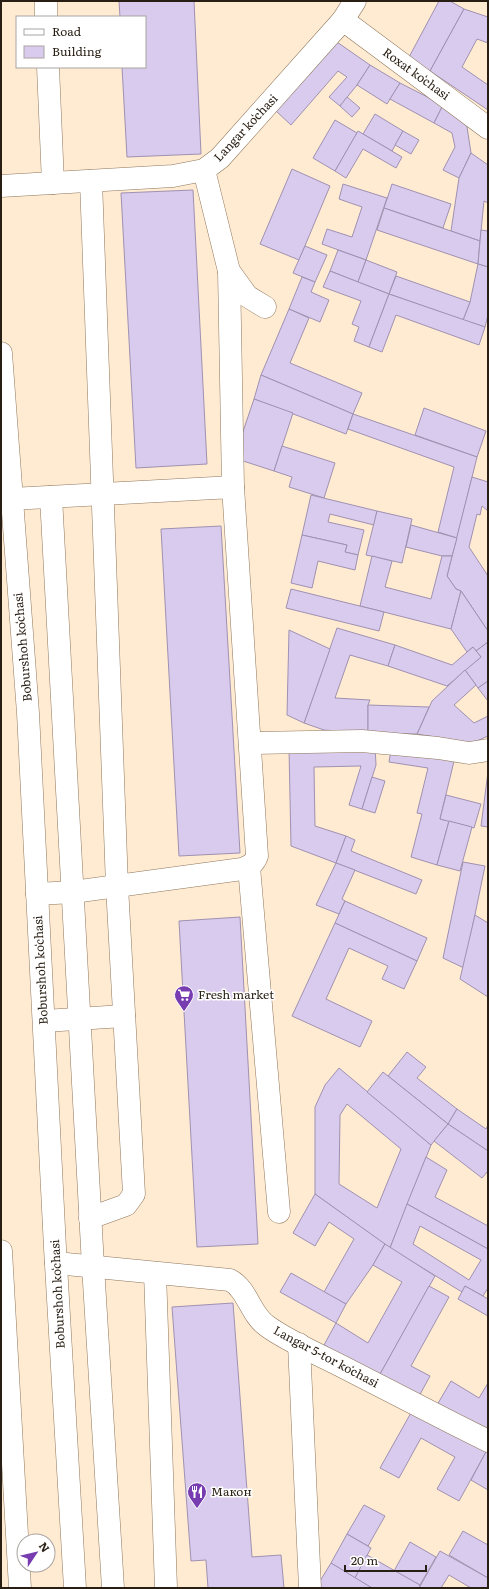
<svg xmlns="http://www.w3.org/2000/svg" width="489" height="1589" font-family="Literata,serif">
  <rect width="100%" height="100%" fill="#ffead2"/>
  <g fill="#d9cbed" stroke="#9f91b1" fill-rule="evenodd">
    <path d="M119,1H194L201,154L127,157L122,67H145V17H120Z"/>
    <path d="M439,1H450L464,9L430,71L408,59Z"/>
    <path d="M464,9L488,17V43L477,39L462,67L488,85V110L430,71Z"/>
    <path d="M334,40L370,65L357,85L340,106L329,97L347,77L338,71L291,125L275,110Z"/>
    <path d="M370,65L400,83L387,104L357,85Z"/>
    <path d="M400,83L443,105L434,123L390,99Z"/>
    <path d="M347,97L360,108L352,117L340,106Z"/>
    <path d="M443,105L463,118L467,127L471,153L459,178L443,170L455,147L452,133L434,123Z"/>
    <path d="M375,114L403,131L392,151L363,134Z"/>
    <path d="M335,120L357,133L335,171L313,158Z"/>
    <path d="M358,131L402,157L396,168L363,149L346,178L335,171Z"/>
    <path d="M403,131L419,140L411,154L395,145Z"/>
    <path d="M471,153L488,165V203L484,201L480,241L451,231L459,178Z"/>
    <path d="M292,169L330,186L299,260L260,244Z"/>
    <path d="M343,184L387,198L366,260L322,244L327,229L352,237L362,207L339,199Z"/>
    <path d="M392,184L451,204L443,228L384,208Z"/>
    <path d="M193,190L207,464L136,468L121,193Z"/>
    <path d="M384,208L480,241L478,264L377,230Z"/>
    <path d="M481,230L488,231V267L478,264Z"/>
    <path d="M305,246L327,255L315,282L293,273Z"/>
    <path d="M338,250L366,260L358,282L330,271Z"/>
    <path d="M366,260L397,272L389,294L358,282Z"/>
    <path d="M478,264L488,267V315L485,327L463,320L470,302Z"/>
    <path d="M330,271L389,294L369,347L354,341L359,327L352,324L361,301L323,287Z"/>
    <path d="M396,276L470,302L463,320L389,294Z"/>
    <path d="M302,277L315,282L311,292L329,300L320,322L289,309Z"/>
    <path d="M389,294L485,327L479,345L396,315L382,352L369,347Z"/>
    <path d="M289,309L309,318L290,363L362,393L353,414L261,375Z"/>
    <path d="M261,375L353,414L346,434L254,399Z"/>
    <path d="M254,399L293,413L274,471L234,458Z"/>
    <path d="M424,408L486,431L477,457L415,435Z"/>
    <path d="M353,414L477,457L457,538L438,532L454,467L348,429Z"/>
    <path d="M282,446L335,463L324,498L289,487L292,477L274,471Z"/>
    <path d="M472,477L488,482V511L482,506L480,515L477,514L469,547L488,576V631L461,591L456,589L447,576Z"/>
    <path d="M311,495L377,511L374,525L330,514L328,522L364,530L358,555L345,552L347,545L302,535Z"/>
    <path d="M377,511L412,519L402,563L366,555Z"/>
    <path d="M411,525L457,538L452,556H442L406,547Z"/>
    <path d="M221,526L240,853L179,856L161,529Z"/>
    <path d="M302,535L347,545L345,552L358,555L355,570L318,561L312,588L291,583Z"/>
    <path d="M372,556L392,561L385,587L431,599L442,556H452L447,576L456,589L461,591L451,629L360,606Z"/>
    <path d="M291,589L384,612L379,631L286,608Z"/>
    <path d="M461,591L488,631V642L476,651L473,647L467,652L451,629Z"/>
    <path d="M337,628L395,645L388,666L350,655L335,698L370,700L368,705V733L324,730L304,723Z"/>
    <path d="M289,630L330,649L304,723L287,715Z"/>
    <path d="M488,642V681L478,688L465,670L481,657L476,651Z"/>
    <path d="M395,645L452,665L473,647L481,657L447,686L388,666Z"/>
    <path d="M465,670L476,685L454,705L474,723L488,716V736L472,743L417,734L432,701Z"/>
    <path d="M488,681V701L478,688Z"/>
    <path d="M368,705L429,707L417,734L368,733Z"/>
    <path d="M392,744L456,753L440,819L449,821L437,865L411,857L422,814L417,813L428,768L389,762Z"/>
    <path d="M375,746L376,765L362,809L349,805L361,766L314,767L315,826L346,836L336,863L291,846L289,748Z"/>
    <path d="M488,772V827L481,826Z"/>
    <path d="M372,777L385,781L375,813L362,809Z"/>
    <path d="M446,795L481,804L474,828L440,819Z"/>
    <path d="M449,821L472,827L460,871L437,865Z"/>
    <path d="M346,836L355,840L351,851L422,880L416,894L336,863Z"/>
    <path d="M463,862L485,866L464,968L443,958Z"/>
    <path d="M336,863L355,870L342,899L345,901L339,914L316,905Z"/>
    <path d="M345,901L427,938L417,961L335,923Z"/>
    <path d="M475,915L488,923V997L460,979Z"/>
    <path d="M240,917L258,1244L197,1247L179,921Z"/>
    <path d="M335,923L417,961L404,989L382,979L388,966L349,948L326,999L372,1021L360,1047L292,1016Z"/>
    <path d="M407,1052L426,1067L417,1078L457,1109L448,1124L388,1076Z"/>
    <path d="M339,1068L431,1145L390,1248L315,1194V1107L325,1085ZM347,1104L401,1149L377,1208L339,1184L340,1115Z"/>
    <path d="M383,1072L448,1124L431,1145L367,1092Z"/>
    <path d="M457,1109L486,1129L488,1125V1151L448,1124Z"/>
    <path d="M448,1124L488,1151V1171L482,1178L434,1141Z"/>
    <path d="M426,1157L447,1170L435,1197L488,1226V1249L407,1204Z"/>
    <path d="M315,1194L385,1244L373,1265L346,1304L324,1292L354,1239L329,1222L315,1246L293,1233Z"/>
    <path d="M407,1204L488,1249V1288L483,1296L465,1286L462,1292L390,1248ZM420,1226L481,1260L469,1280L413,1244Z"/>
    <path d="M385,1244L435,1276L379,1376L324,1345L336,1323L368,1343L402,1282L373,1265Z"/>
    <path d="M291,1273L346,1304L336,1323L280,1292Z"/>
    <path d="M429,1286L449,1297L411,1366L430,1376L417,1400L379,1376Z"/>
    <path d="M465,1286L488,1299V1316L458,1299Z"/>
    <path d="M233,1303L252,1557L281,1555L284,1588H208L206,1560L191,1561L172,1307Z"/>
    <path d="M451,1381L479,1398L488,1383V1435L437,1405Z"/>
    <path d="M412,1411L486,1452L459,1501L437,1489L455,1457L421,1438L399,1478L380,1468Z"/>
    <path d="M488,1448V1490L471,1480Z"/>
    <path d="M364,1505L385,1516L368,1546L347,1534Z"/>
    <path d="M463,1531L488,1545V1578L449,1555Z"/>
    <path d="M347,1534L371,1548L355,1578L331,1563Z"/>
    <path d="M410,1542L436,1557L420,1585L394,1571Z"/>
    <path d="M440,1551L488,1578V1588H471L449,1575L441,1588H419Z"/>
    <path d="M367,1555L420,1585L419,1588H372L355,1578Z"/>
    <path d="M331,1563L372,1588H322L317,1586Z"/>
  </g>
  <g fill="none" stroke-linecap="round" stroke-linejoin="round">
    <defs>
      <g id="minor">
        <path d="M46,1V17"/>
        <path d="M343,20L488,128"/>
        <path d="M48,67L53,183"/>
        <path d="M204,170L229,271L247,296L265,307"/>
        <path d="M1,186L173,176L204,170L220,158L343,20L355,1"/>
        <path d="M229,271L233,487"/>
        <path d="M51,497L93,1266L113,1588"/>
        <path d="M11,499L233,487L257,856C254,864 250,866 242,869L73,892L37,894"/>
        <path d="M250,743L362,741L438,748L469,753L488,750"/>
        <path d="M249,867L279,1212"/>
        <path d="M44,1021L124,1016"/>
        <path d="M90,1218L126,1205L134,1194L117,886L91,181"/>
        <path d="M56,1263L230,1280C248,1290 250,1314 267,1326C289,1342 320,1355 345,1368C392,1392 440,1417 488,1441"/>
        <path d="M155,1273L166,1588"/>
        <path d="M299,1344L310,1588"/>
      </g>
      <g id="major">
        <path d="M1,353L28,713L55,1248L75,1588"/>
        <path d="M1,1251L20,1588"/>
      </g>
    </defs>
    <use href="#minor" stroke="#8e775c" stroke-width="23"/>
    <use href="#major" stroke="#8e775c" stroke-width="23"/>
    <use href="#minor" stroke="#fff" stroke-width="22"/>
    <use href="#major" stroke="#fff" stroke-width="22"/>
  </g>
  <defs>
    <symbol id="supermarket-pin" viewBox="-11 -11 22 30"><path d="M0 17L-7.5 6A9.5 9.5 0 1 1 7.5 6Z" fill="#783cb1" stroke="#fff"/><path d="M-6-5.5h2.5l.6 2H6L4.5 2H-2.5L-4.4-4H-6ZM-1.5 3.2a1.3 1.3 0 1 0 .1 0ZM3 3.2a1.3 1.3 0 1 0 .1 0Z" fill="#fff"/></symbol>
    <symbol id="restaurant-pin" viewBox="-11 -11 22 30"><path d="M0 17L-7.5 6A9.5 9.5 0 1 1 7.5 6Z" fill="#783cb1" stroke="#fff"/><path d="M-5-6h1v4h1v-4h1v4h1v-4h1v5L-1.5 .5V6h-2V.5L-5-1ZM5-6V6H3V1.5H1.5Q1.5-4 5-6Z" fill="#fff"/></symbol>
  </defs>
  <g fill-rule="evenodd">
    <use href="#supermarket-pin" x="173" y="984" width="22" height="30"/>
    <use href="#restaurant-pin" x="186" y="1481" width="22" height="30"/>
  </g>
  <g text-anchor="middle" stroke-width="3" stroke-linejoin="round" paint-order="stroke">
    <g font-size="12" fill="#281e13" stroke="#fff">
      <text transform="translate(416 74) rotate(36)" y="4">Roxat koʻchasi</text>
      <text transform="translate(246 128) rotate(-47)" y="4">Langar koʻchasi</text>
      <text transform="translate(23 647) rotate(-95)" y="4">Boburshoh koʻchasi</text>
      <text transform="translate(41 970) rotate(-93)" y="4">Boburshoh koʻchasi</text>
      <text transform="translate(58 1294) rotate(-93)" y="4">Boburshoh koʻchasi</text>
      <text transform="translate(326 1357) rotate(28)" y="4">Langar 5-tor koʻchasi</text>
    </g>
    <g font-size="12" fill="#281e13" stroke="#fff" text-anchor="start">
      <text x="198" y="999">Fresh market</text>
      <text x="211" y="1496">Макон</text>
    </g>
  </g>
  <rect width="489" height="1589" fill="none" stroke="#281e13" stroke-width="4"/>
  <rect x="16" y="16" width="130" height="52" fill="#ffffff" stroke="#a9a5a1"/>
  <rect x="24" y="29" width="20" height="6" fill="#ffffff" stroke="#a9a5a1"/>
  <text x="52" y="36" font-size="12" fill="#281e13">Road</text>
  <rect x="24" y="46" width="20" height="12" fill="#d9cbed" stroke="#a9a5a1"/>
  <text x="52" y="56" font-size="12" fill="#281e13">Building</text>
  <g transform="translate(36 1553) rotate(55)"><circle r="19" fill="#ffffff" stroke="#a9a5a1"/>
  <path d="M0-3L7 15L0 10L-7 15Z" fill="#783cb1"/>
  <text y="-6" font-size="11" font-weight="bold" text-anchor="middle" fill="#281e13">N</text>
  </g>
  <path d="M345 1565v6h81v-6" fill="none" stroke="#281e13" stroke-width="2"/>
  <text x="351" y="1565" font-size="12" fill="#281e13" stroke="#ffffff" stroke-width="3" paint-order="stroke">20 m</text>
</svg>
